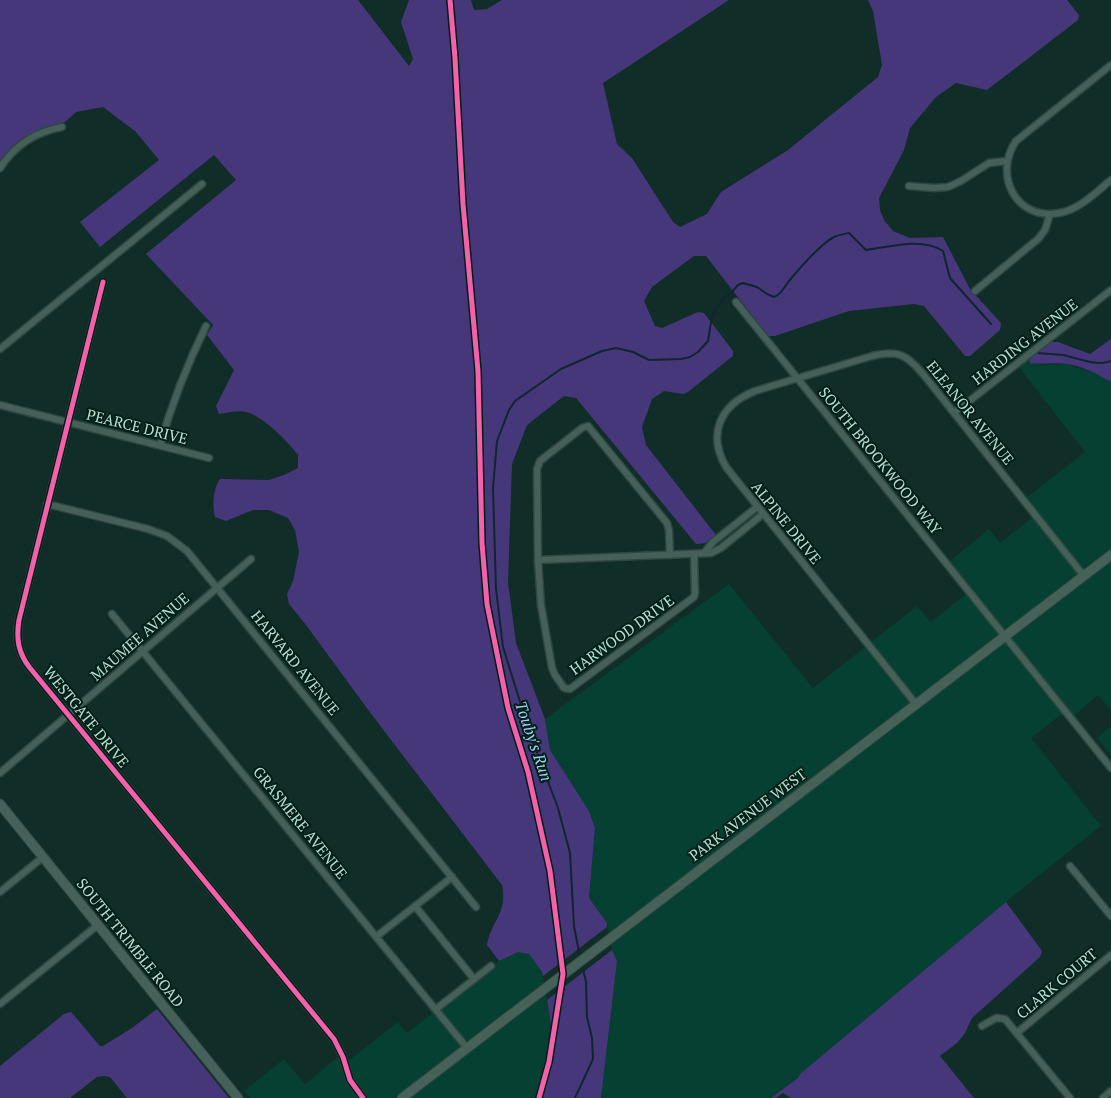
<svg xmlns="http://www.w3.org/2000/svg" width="1111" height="1098" font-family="'PT Serif',serif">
  <rect width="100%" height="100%" fill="#102d27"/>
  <g fill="#054033">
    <path d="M1029,358L1040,365L1066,364L1100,375L1111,372V710L1098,695L1069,720L1063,713L1031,738L1101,826L1006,902L800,1074L798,1078L771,1098H601L617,961L612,950L607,923L589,898L595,828L589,811L550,750L545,719L729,584L813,688L917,606L931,622L972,589L949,562L989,529L1000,543L1033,517L1038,512L1026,498L1085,452L1018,366Z"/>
    <path d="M1111,726V755L1097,738Z"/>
    <path d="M518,952L529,954L542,972L552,1031L536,1098H250L244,1091L284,1059L305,1084L343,1053L348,1061L398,1022L407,1033L499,961Z"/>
  </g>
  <g fill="#46377b">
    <path d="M0,0H358L409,66L413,59L401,22L409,0H471L474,10L487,9L502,0H729L603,83L617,144L632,158L673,222L680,227L707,214L721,192L788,150L878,77L882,65L873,11L868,0H1067L1079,15L1078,20L987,90L956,83L936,97L910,128L904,150L879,198L880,210L884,220L893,231L910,238L943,237L970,289L1001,323L1000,330L970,356H965L924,306L914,304L849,311L775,336H768L706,256H694L652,287L644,301L655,326L662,328L698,312L704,313L733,351V356L688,392L683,394L664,391L652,399L642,427L646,445L716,535L706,543L696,544L576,398L564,396L527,425L512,464L508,582L516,643L545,719L550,750L589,811L595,828L589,898L607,923V927L543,976L542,972L529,954L518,952L499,961L487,945C491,921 508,913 502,885L372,715L306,625L289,604L287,594L293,581L299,552L295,530L288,518L269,510H253L226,521L215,517C212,506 213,489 220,479L269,480L284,475L298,468V455C288,442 263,416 246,412C239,410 227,413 219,414L216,406L234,370L207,335L213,325L146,254L236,180L214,155L100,247L80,222L159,160L136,132L103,107L76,112L65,122L52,126L26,137L11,148L0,165Z"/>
    <path d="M1111,339V382C1100,375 1080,365 1066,364C1055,362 1042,365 1030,363L1029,358L1049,342H1058L1090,354Z"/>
    <path d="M1006,902L1042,951L1040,957L972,1018L965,1033L957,1043L940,1056L974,1098H791L783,1093L776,1098H771L798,1078L800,1074Z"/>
    <path d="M612,950L617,961L601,1098H536L552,1031L547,1000Z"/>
    <path d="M157,1009L229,1098H127L110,1077L104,1076L97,1077L70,1098H0V1066L64,1014L71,1012L100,1046H103L132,1028Z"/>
  </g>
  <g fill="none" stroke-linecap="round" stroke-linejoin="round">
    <g stroke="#10252d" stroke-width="2">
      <path d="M1038,353C1046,354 1055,354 1063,355C1078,358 1096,367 1111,361"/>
      <path d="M580,957L574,926L570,853L558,808L530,734L503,647L496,589L493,488L497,441L509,410L515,401L561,369L602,351L616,348L633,352L649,360L681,359L690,357L698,352L708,341L712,316L724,298L731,293L738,285L743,283L757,287L767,294L774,297C782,294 784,287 789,281C799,269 821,244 834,237C838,235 844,234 849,233L866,250C890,247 921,237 943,251L950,278L991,324"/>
      <path d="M575,1098L593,1059L592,1038L587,1017L586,982L582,964"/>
    </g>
    <defs>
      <g id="minor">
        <path d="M1111,65L1016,141C993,175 1016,221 1059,213C1079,210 1096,192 1111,180"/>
        <path d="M0,168C14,146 35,132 62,127"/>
        <path d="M909,186L934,188L948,187L961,181L989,163L1007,161"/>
        <path d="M103,282L19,620C16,638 18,653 30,668L334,1039L343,1057L350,1080L363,1098"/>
        <path d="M975,291L1038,239L1045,230L1050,214"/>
        <path d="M736,302L1111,768"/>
        <path d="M0,349L202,184"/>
        <path d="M0,405L209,458"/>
        <path d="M954,413L1111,290"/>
        <path d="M160,445C172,403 187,365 206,326"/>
        <path d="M47,504L148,529L167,536L187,551L476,907"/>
        <path d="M704,553L713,542L757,507"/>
        <path d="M670,555L669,530L667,523L588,426L582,428L540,461L537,469L538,560L541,605L552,668L555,675L564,688L570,689L694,597L695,593L694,555"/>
        <path d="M538,560L711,553L721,548L763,514"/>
        <path d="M112,614L467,1048"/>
        <path d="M916,704L726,467C707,434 720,405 755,391L872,356C898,350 906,354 923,374L1084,576"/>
        <path d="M0,773L251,559"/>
        <path d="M1070,866L1111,916"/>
        <path d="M0,892L43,857"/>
        <path d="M415,906L474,979"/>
        <path d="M377,936L452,877"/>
        <path d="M0,1004L98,925"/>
        <path d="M436,1009L491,966"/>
        <path d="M982,1026L996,1018L1005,1019L1070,1098"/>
        <path d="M1018,1032L1111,955"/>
        <path d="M1103,1098L1111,1091"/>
      </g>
      <g id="major">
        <path d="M0,804L238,1098"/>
        <path d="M402,1098L1111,555"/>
      </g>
    </defs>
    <use href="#minor" stroke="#2f4740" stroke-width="9"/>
    <use href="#major" stroke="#2f4740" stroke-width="11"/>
    <use href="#minor" stroke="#446058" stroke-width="6"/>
    <use href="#major" stroke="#456159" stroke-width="9"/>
    <defs>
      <g id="cycleway">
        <path d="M450,0L455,58L463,204L478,371L482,543L487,604L508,708L528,772L550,871L563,974L549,1062L539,1098"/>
        <path d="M103,282L19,620C16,638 18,653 30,668L334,1039L343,1057L350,1080L363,1098"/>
      </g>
    </defs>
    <use href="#cycleway" stroke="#011e17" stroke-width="8"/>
    <use href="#cycleway" stroke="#f560ab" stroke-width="5"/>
  </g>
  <g text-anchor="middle" stroke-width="4" stroke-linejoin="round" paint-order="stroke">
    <g font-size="15" fill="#b6e1d2" stroke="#011e17">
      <text transform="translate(1025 342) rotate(-38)" y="5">HARDING AVENUE</text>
      <text transform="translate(970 413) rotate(51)" y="5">ELEANOR AVENUE</text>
      <text transform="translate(137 427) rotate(14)" y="5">PEARCE DRIVE</text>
      <text transform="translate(880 461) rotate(51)" y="5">SOUTH BROOKWOOD WAY</text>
      <text transform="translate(786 523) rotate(51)" y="5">ALPINE DRIVE</text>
      <text transform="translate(622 635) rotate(-36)" y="5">HARWOOD DRIVE</text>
      <text transform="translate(140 637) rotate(-41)" y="5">MAUMEE AVENUE</text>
      <text transform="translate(295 663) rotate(51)" y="5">HARVARD AVENUE</text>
      <text transform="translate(86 717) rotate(51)" y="5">WESTGATE DRIVE</text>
      <text transform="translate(748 815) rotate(-37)" y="5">PARK AVENUE WEST</text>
      <text transform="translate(300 823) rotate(51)" y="5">GRASMERE AVENUE</text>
      <text transform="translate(130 943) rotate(51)" y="5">SOUTH TRIMBLE ROAD</text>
      <text transform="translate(1057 984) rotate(-40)" y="5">CLARK COURT</text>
    </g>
    <g font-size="16" font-style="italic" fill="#97d3f3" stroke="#011e17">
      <text transform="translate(534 741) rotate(71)" y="6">Touby's Run</text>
    </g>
  </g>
</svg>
